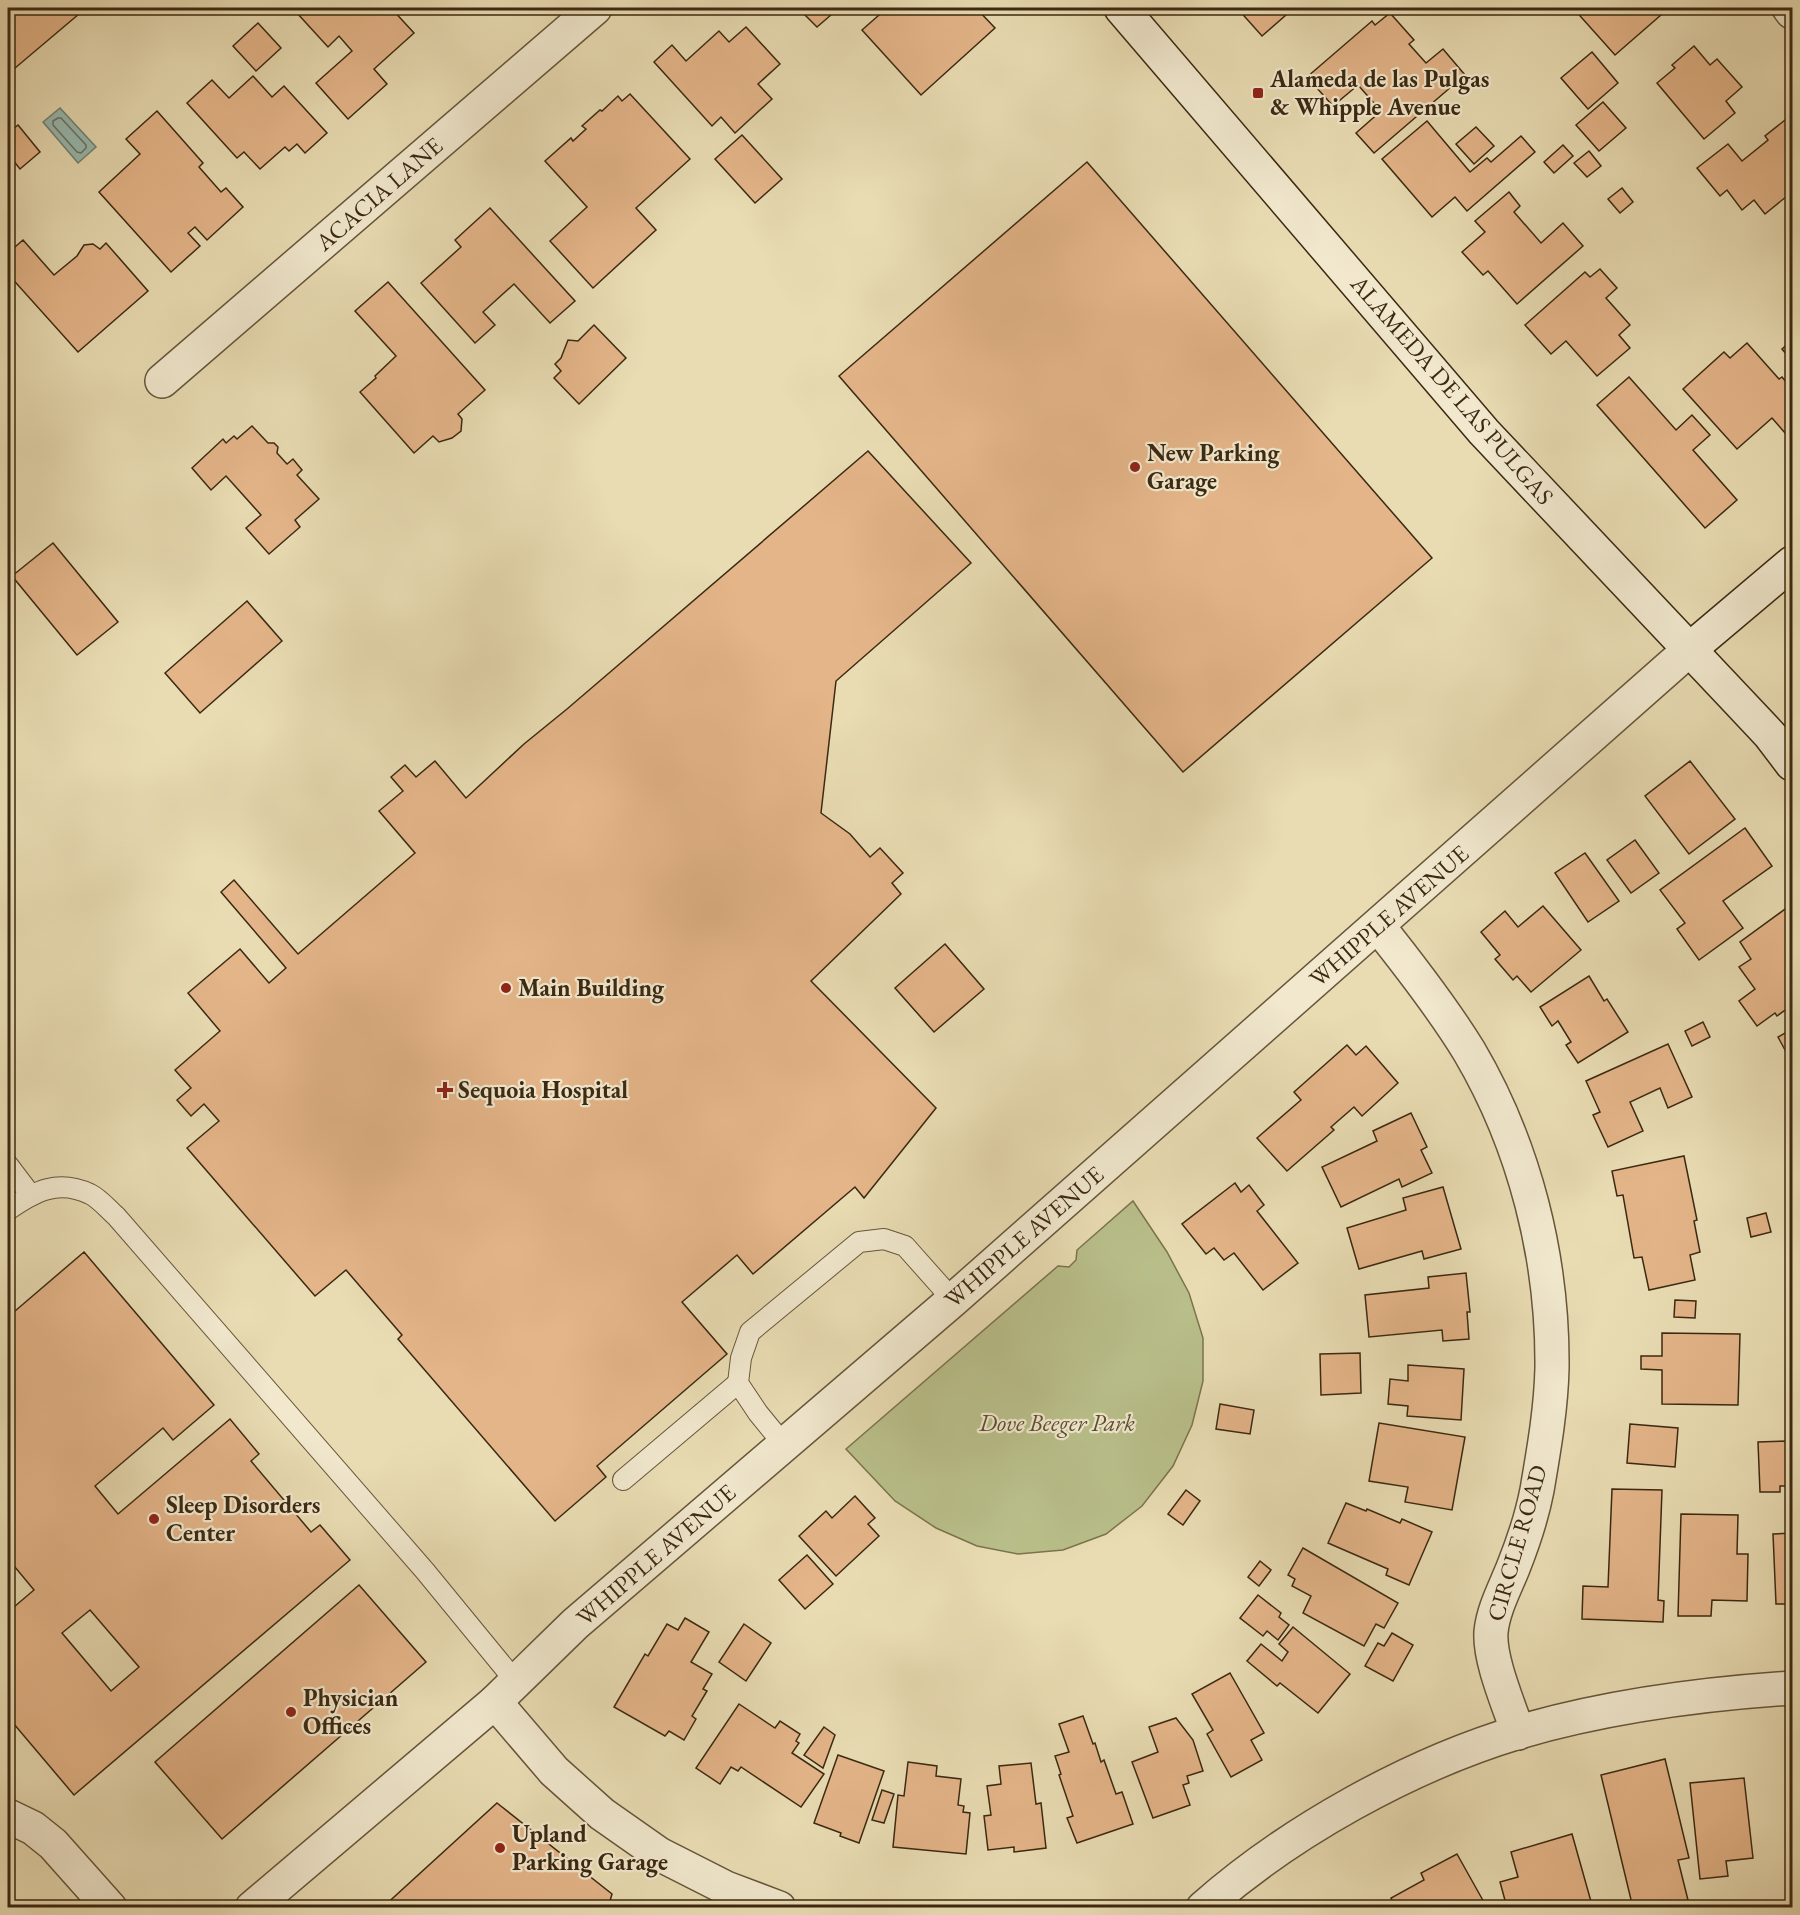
<svg xmlns="http://www.w3.org/2000/svg" width="1800" height="1915" font-family="'EB Garamond',serif">
  <rect width="100%" height="100%" fill="#e9dcb3"/>
  <filter id="stains"><feTurbulence type="fractalNoise" baseFrequency=".00333" numOctaves="4"/><feColorMatrix values="0 0 0 0 .2 0 0 0 0 .09 0 0 0 0 .02 0 0 0 .5 -.17"/></filter>
  <radialGradient id="worn" r=".72"><stop offset=".6" stop-color="#630" stop-opacity="0"/><stop offset="1" stop-color="#630" stop-opacity=".3"/></radialGradient>
  <path fill="#b9bf8a" stroke="#7a744e" stroke-width="1.5" d="M1133,1201L1167,1252L1189,1293L1203,1338V1381L1192,1425L1173,1466L1142,1506L1106,1534L1063,1550L1018,1554L977,1546L936,1528L895,1501L846,1449L1058,1266L1069,1267L1076,1260L1077,1250Z"/>
  <path fill="#98bab2" stroke="#738072" stroke-width="1.5" d="M60,108L96,147L78,163L43,122Z"/>
  <g fill="none" stroke-linecap="round" stroke-linejoin="round">
    <path stroke="#6a7262" stroke-width="1.5" d="M58,118H61L86,145V148L81,153L77,152L53,125V121Z"/>
  </g>
  <g fill="#e4b589" stroke="#3b2912" stroke-width="1.5" fill-rule="evenodd">
    <path d="M8,8L15,9L86,8L8,74Z"/>
    <path d="M303,8H391L414,33L374,69L387,84L348,119L316,83L352,51L339,36L328,47L297,13Z"/>
    <path d="M798,8H839L817,27Z"/>
    <path d="M887,8H976L995,28L921,95L862,30Z"/>
    <path d="M1237,8H1294L1262,36Z"/>
    <path d="M1573,8H1669L1615,55Z"/>
    <path d="M1390,13L1414,40L1409,44L1426,63L1443,49L1465,75L1374,153L1356,133L1381,111L1358,85L1333,106L1307,77L1372,21L1375,25Z"/>
    <path d="M258,23L281,48L256,71L233,46Z"/>
    <path d="M746,27L780,64L758,84L772,99L735,133L721,117L712,126L654,62L672,45L686,61L719,31L729,42Z"/>
    <path d="M1694,46L1710,65L1717,59L1742,87L1726,101L1735,113L1704,139L1657,83L1675,68L1672,65Z"/>
    <path d="M1592,52L1618,83L1588,109L1561,78Z"/>
    <path d="M253,76L272,97L284,86L327,133L305,153L297,144L289,151L285,147L260,169L244,152L237,158L187,103L212,80L229,98Z"/>
    <path d="M630,94L690,159L636,208L656,230L593,288L550,241L587,207L545,161L571,138L573,141L586,129L582,126L600,110L602,111L618,96L622,101Z"/>
    <path d="M1603,102L1626,128L1599,151L1576,125Z"/>
    <path d="M157,111L203,163L199,167L221,192L226,188L243,207L207,240L195,227L188,233L200,246L171,272L99,192L140,154L126,139Z"/>
    <path d="M1785,120L1792,130V192L1765,214L1754,200L1742,210L1727,190L1720,196L1697,168L1728,144L1742,161L1768,140L1765,136Z"/>
    <path d="M1427,121L1470,172L1487,158L1491,162L1521,136L1535,152L1467,211L1455,197L1432,217L1382,159Z"/>
    <path d="M18,125L40,152L20,169L8,154V133Z"/>
    <path d="M1476,127L1494,146L1474,164L1456,144Z"/>
    <path d="M742,135L782,179L755,203L715,159Z"/>
    <path d="M1563,145L1573,156L1554,173L1544,162Z"/>
    <path d="M1589,151L1601,166L1587,177L1574,163Z"/>
    <path d="M1087,162L1432,558L1183,772L839,376Z"/>
    <path d="M1622,188L1633,202L1620,213L1608,199Z"/>
    <path d="M1509,192L1520,206L1514,212L1541,243L1563,223L1583,246L1517,304L1488,271L1483,275L1462,252L1485,232L1475,221Z"/>
    <path d="M490,208L575,301L550,323L514,284L483,312L495,325L475,343L421,283L461,247L455,240Z"/>
    <path d="M23,240L54,275L77,256L84,245L93,244L100,249L106,243L148,291L78,352L8,274V253Z"/>
    <path d="M1600,269L1617,288L1606,298L1630,325L1619,335L1630,348L1597,376L1566,341L1551,354L1525,325L1585,272L1590,277Z"/>
    <path d="M388,282L485,390L458,414L462,419L461,431L452,438L439,442L433,436L414,453L360,392L376,378L375,376L396,356L355,311Z"/>
    <path d="M594,325L626,358L579,404L554,378L561,371L555,364L561,358L568,340L578,341Z"/>
    <path d="M1792,340V361L1782,349Z"/>
    <path d="M1747,343L1779,379L1782,377L1792,389V441L1772,418L1737,449L1683,389L1724,352L1730,358Z"/>
    <path d="M1629,377L1676,430L1692,415L1710,435L1693,450L1737,500L1705,528L1597,405Z"/>
    <path d="M252,426L268,443H274L278,447L277,453L287,464L293,459L302,470L297,475L319,499L295,520L300,527L269,554L246,528L261,515L226,476L211,490L192,468L223,439L226,443L234,436L237,439Z"/>
    <path d="M868,451L971,563L836,681L821,813L850,834L870,857L880,848L903,873L892,883L901,894L811,981L936,1108L864,1198L855,1187L753,1274L737,1255L682,1302L727,1354L597,1466L606,1477L555,1521L398,1339L402,1335L346,1270L315,1296L187,1148L219,1121L204,1104L191,1116L177,1100L191,1088L175,1070L220,1031L188,993L240,949L269,983L286,968L221,892L234,880L298,954L415,853L379,811L403,791L391,777L405,765L416,777L435,761L466,798L524,744L567,709Z"/>
    <path d="M53,543L118,622L77,655L12,576Z"/>
    <path d="M247,601L282,641L200,713L165,673Z"/>
    <path d="M1690,761L1735,819L1689,854L1645,796Z"/>
    <path d="M1745,828L1772,866L1723,901L1743,928L1699,960L1677,929L1685,923L1660,890Z"/>
    <path d="M1635,840L1659,873L1631,893L1607,860Z"/>
    <path d="M1585,853L1619,901L1588,922L1555,873Z"/>
    <path d="M1792,904V1005L1777,1016L1775,1013L1757,1026L1739,1001L1755,989L1739,967L1751,959L1740,942Z"/>
    <path d="M1543,906L1581,950L1531,992L1517,976L1513,980L1495,959L1500,955L1481,932L1505,911L1518,927Z"/>
    <path d="M945,944L984,989L934,1032L895,988Z"/>
    <path d="M1589,976L1604,1001L1607,999L1628,1032L1578,1063L1566,1045L1571,1042L1558,1021L1552,1026L1540,1007Z"/>
    <path d="M1703,1022L1710,1037L1692,1046L1685,1031Z"/>
    <path d="M1792,1029V1063L1778,1037Z"/>
    <path d="M1668,1044L1692,1097L1668,1108L1660,1088L1630,1102L1643,1131L1608,1147L1593,1115L1600,1112L1586,1081Z"/>
    <path d="M1347,1045L1356,1055L1366,1046L1398,1083L1362,1116L1354,1107L1331,1127L1334,1130L1287,1171L1257,1138L1301,1100L1294,1092Z"/>
    <path d="M1411,1113L1427,1147L1421,1150L1432,1173L1402,1187L1399,1179L1341,1207L1322,1167L1377,1141L1373,1131Z"/>
    <path d="M1684,1156L1697,1220L1694,1221L1700,1252L1690,1255L1695,1280L1649,1290L1642,1257L1634,1258L1623,1195L1617,1196L1612,1171Z"/>
    <path d="M1235,1183L1241,1192L1249,1185L1264,1205L1257,1211L1298,1263L1263,1290L1234,1253L1224,1260L1214,1248L1206,1254L1182,1224Z"/>
    <path d="M1443,1187L1461,1249L1424,1259L1422,1251L1359,1269L1347,1228L1406,1210L1403,1198Z"/>
    <path d="M1766,1213L1771,1232L1751,1237L1747,1218Z"/>
    <path d="M84,1252L214,1405L173,1440L163,1428L95,1486L118,1514L230,1419L259,1454L251,1461L311,1532L320,1525L350,1560L74,1795L8,1717V1612L34,1590L10,1561L8,1563V1317ZM90,1610L139,1667L111,1691L62,1633Z"/>
    <path d="M1466,1273L1470,1312H1467L1469,1339L1443,1341L1442,1330L1369,1337L1365,1295L1429,1288L1428,1277Z"/>
    <path d="M1675,1300L1696,1301L1695,1318L1674,1317Z"/>
    <rect x="1789" y="1323" width="3" height="17"/>
    <path d="M1662,1333L1740,1334L1738,1405L1662,1404V1370L1641,1369V1356H1662Z"/>
    <path d="M1360,1353L1361,1393L1321,1395L1320,1354Z"/>
    <path d="M1408,1365L1464,1369L1461,1420L1407,1416L1408,1406L1388,1404L1390,1379L1408,1381Z"/>
    <path d="M1220,1404L1254,1410L1250,1434L1216,1429Z"/>
    <path d="M1379,1423L1465,1437L1452,1510L1405,1502L1408,1487L1369,1481Z"/>
    <path d="M1630,1424L1678,1428L1675,1467L1627,1463Z"/>
    <path d="M1788,1441V1449H1792V1486H1780V1492H1760L1758,1442Z"/>
    <path d="M1612,1489L1662,1490L1658,1600L1664,1601L1663,1622L1582,1619L1583,1586L1608,1587Z"/>
    <path d="M1186,1490L1200,1501L1183,1525L1168,1514Z"/>
    <path d="M855,1496L875,1518L868,1524L879,1536L836,1576L799,1536L826,1511L832,1518Z"/>
    <path d="M1346,1503L1366,1511L1367,1509L1400,1523L1402,1519L1432,1532L1409,1585L1386,1575L1388,1569L1328,1543Z"/>
    <path d="M1681,1514L1738,1515L1737,1554H1748L1747,1601L1712,1600L1711,1616H1678Z"/>
    <path d="M1792,1533V1604H1776L1773,1534Z"/>
    <path d="M1303,1548L1398,1603L1384,1628L1376,1624L1364,1646L1303,1613L1311,1596L1292,1586L1295,1579L1288,1575Z"/>
    <path d="M807,1555L833,1584L805,1609L779,1580Z"/>
    <path d="M1260,1561L1271,1570L1259,1586L1248,1577Z"/>
    <path d="M359,1585L426,1662L222,1839L155,1762Z"/>
    <path d="M1258,1595L1281,1613L1279,1617L1289,1625L1278,1640L1267,1631L1263,1636L1240,1618Z"/>
    <path d="M685,1618L709,1632L691,1662L712,1674L703,1689L707,1691L692,1716L696,1719L684,1740L669,1731L665,1736L614,1707L645,1654L648,1656L667,1624L678,1630Z"/>
    <path d="M744,1624L771,1643L746,1681L719,1662Z"/>
    <path d="M1293,1627L1350,1674L1318,1713L1280,1683L1277,1686L1247,1661L1261,1644L1282,1661L1288,1652L1279,1644Z"/>
    <path d="M1392,1633L1413,1645L1393,1681L1365,1666L1378,1643L1384,1646Z"/>
    <path d="M1230,1673L1264,1733L1251,1740L1262,1760L1231,1777L1207,1734L1213,1730L1192,1694Z"/>
    <path d="M739,1704L775,1728L780,1721L800,1734L796,1741L799,1743L792,1753L824,1774L801,1807L741,1767L738,1771L731,1767L720,1784L696,1768Z"/>
    <path d="M1083,1716L1093,1744L1095,1743L1101,1762L1104,1760L1116,1794L1122,1792L1133,1824L1077,1843L1067,1818L1073,1816L1059,1775L1061,1774L1055,1756L1069,1752L1059,1724Z"/>
    <path d="M1176,1718L1193,1740L1203,1771L1187,1776L1189,1783L1183,1785L1190,1805L1153,1818L1132,1762L1158,1752L1149,1727Z"/>
    <path d="M824,1727L835,1735L823,1768L804,1755Z"/>
    <path d="M838,1755L884,1771L859,1843L840,1836L841,1833L814,1823Z"/>
    <path d="M1665,1759L1689,1858L1678,1860L1688,1900L1656,1908H1633L1601,1775Z"/>
    <path d="M908,1762L937,1766L936,1776L961,1779L958,1805L964,1806L963,1812L970,1813L966,1854L893,1847L898,1795L904,1796Z"/>
    <path d="M1031,1763L1036,1804L1041,1803L1046,1848L1014,1852V1847L988,1850L984,1816L991,1815L987,1786L1001,1784L999,1766Z"/>
    <path d="M1744,1778L1753,1858L1726,1861L1728,1876L1700,1879L1690,1783Z"/>
    <path d="M882,1790L894,1794L884,1823L872,1820Z"/>
    <path d="M497,1803L612,1894L608,1908H382Z"/>
    <path d="M1572,1834L1592,1905L1583,1908H1514L1513,1903L1506,1904L1500,1882L1518,1877L1511,1852Z"/>
    <path d="M1457,1854L1485,1904L1481,1908H1396L1391,1898L1424,1880L1421,1873Z"/>
  </g>
  <g fill="none" stroke-linecap="round" stroke-linejoin="round">
    <defs>
      <g id="service">
        <path d="M8,1165L30,1194"/>
        <path d="M8,1210C35,1191 58,1179 90,1194C100,1199 108,1209 116,1216L425,1571L516,1682"/>
        <path d="M785,1446L758,1413L738,1383L741,1358L750,1332L859,1242L884,1239L905,1246L953,1300"/>
        <path d="M623,1480L738,1383"/>
      </g>
      <g id="minor">
        <path d="M1789,8L1792,12"/>
        <path d="M162,381L595,8"/>
        <path d="M1378,926C1410,966 1442,1007 1469,1051C1525,1146 1553,1258 1552,1368C1551,1409 1544,1449 1537,1490C1532,1516 1523,1543 1513,1568C1505,1588 1493,1610 1491,1632C1489,1660 1509,1705 1518,1733"/>
        <path d="M495,1702L554,1771L602,1814L659,1854L726,1888L779,1908"/>
        <path d="M8,1816L33,1828L53,1844L110,1908"/>
        <path d="M252,1908L495,1702L575,1624L953,1300L1689,650"/>
        <path d="M1203,1908C1289,1832 1409,1765 1519,1732C1608,1706 1700,1694 1792,1688"/>
      </g>
      <g id="secondary">
        <path d="M1121,8L1484,432L1739,702L1770,735L1792,764"/>
        <path d="M1689,650L1792,563"/>
      </g>
    </defs>
    <use href="#service" stroke="#66563a" stroke-width="22"/>
    <use href="#minor" stroke="#66563a" stroke-width="36"/>
    <use href="#secondary" stroke="#3b2912" stroke-width="36"/>
    <use href="#service" stroke="#f1e8ce" stroke-width="20"/>
    <use href="#minor" stroke="#f1e8ce" stroke-width="33"/>
    <use href="#secondary" stroke="#f1e8ce" stroke-width="33"/>
  </g>
  <g fill="#8f2418" stroke="#f1e8ce" stroke-width="2">
    <rect x="1252" y="87" width="12" height="12" rx="3"/>
    <circle cx="1135" cy="467" r="6"/>
    <circle cx="506" cy="988" r="6"/>
    <path d="M442 1081h6v6h6v6h-6v6h-6v-6h-6v-6h6z"/>
    <circle cx="154" cy="1519" r="6"/>
    <circle cx="291" cy="1712" r="6"/>
    <circle cx="500" cy="1848" r="6"/>
  </g>
  <g text-anchor="middle" stroke-width="4.5" stroke-linejoin="round" paint-order="stroke">
    <g font-size="24" font-weight="bold" fill="#3b2912" stroke="#f1e8ce" text-anchor="start">
      <text x="1270" y="87">Alameda de las Pulgas<tspan x="1270" dy="28">&amp; Whipple Avenue</tspan></text>
      <text x="1147" y="461">New Parking<tspan x="1147" dy="28">Garage</tspan></text>
      <text x="518" y="996">Main Building</text>
      <text x="458" y="1098">Sequoia Hospital</text>
      <text x="166" y="1513">Sleep Disorders<tspan x="166" dy="28">Center</tspan></text>
      <text x="303" y="1706">Physician<tspan x="303" dy="28">Offices</tspan></text>
      <text x="512" y="1842">Upland<tspan x="512" dy="28">Parking Garage</tspan></text>
    </g>
    <g font-size="24" fill="#3b2912" stroke="#f1e8ce">
      <text transform="translate(379 194) rotate(-41)" y="8">ACACIA LANE</text>
      <text transform="translate(1452 390) rotate(49)" y="8">ALAMEDA DE LAS PULGAS</text>
      <text transform="translate(1389 916) rotate(-41)" y="8">WHIPPLE AVENUE</text>
      <text transform="translate(1024 1237) rotate(-41)" y="8">WHIPPLE AVENUE</text>
      <text transform="translate(1517 1543) rotate(-74)" y="8">CIRCLE ROAD</text>
      <text transform="translate(656 1555) rotate(-41)" y="8">WHIPPLE AVENUE</text>
    </g>
    <g font-size="24" font-style="italic" fill="#5a4e30" stroke="#f1e8ce">
      <text x="1057" y="1431">Dove Beeger Park</text>
    </g>
  </g>
  <rect width="1800" height="1915" fill="none" stroke="#e9dcb3" stroke-width="30"/>
  <rect x="9" y="9" width="1782" height="1897" fill="none" stroke="#3b2912" stroke-width="3"/>
  <rect x="15" y="15" width="1770" height="1885" fill="none" stroke="#3b2912" stroke-width="1.5"/>
  <rect width="100%" height="100%" filter="url(#stains)"/>
  <rect width="100%" height="100%" fill="url(#worn)"/>
</svg>
